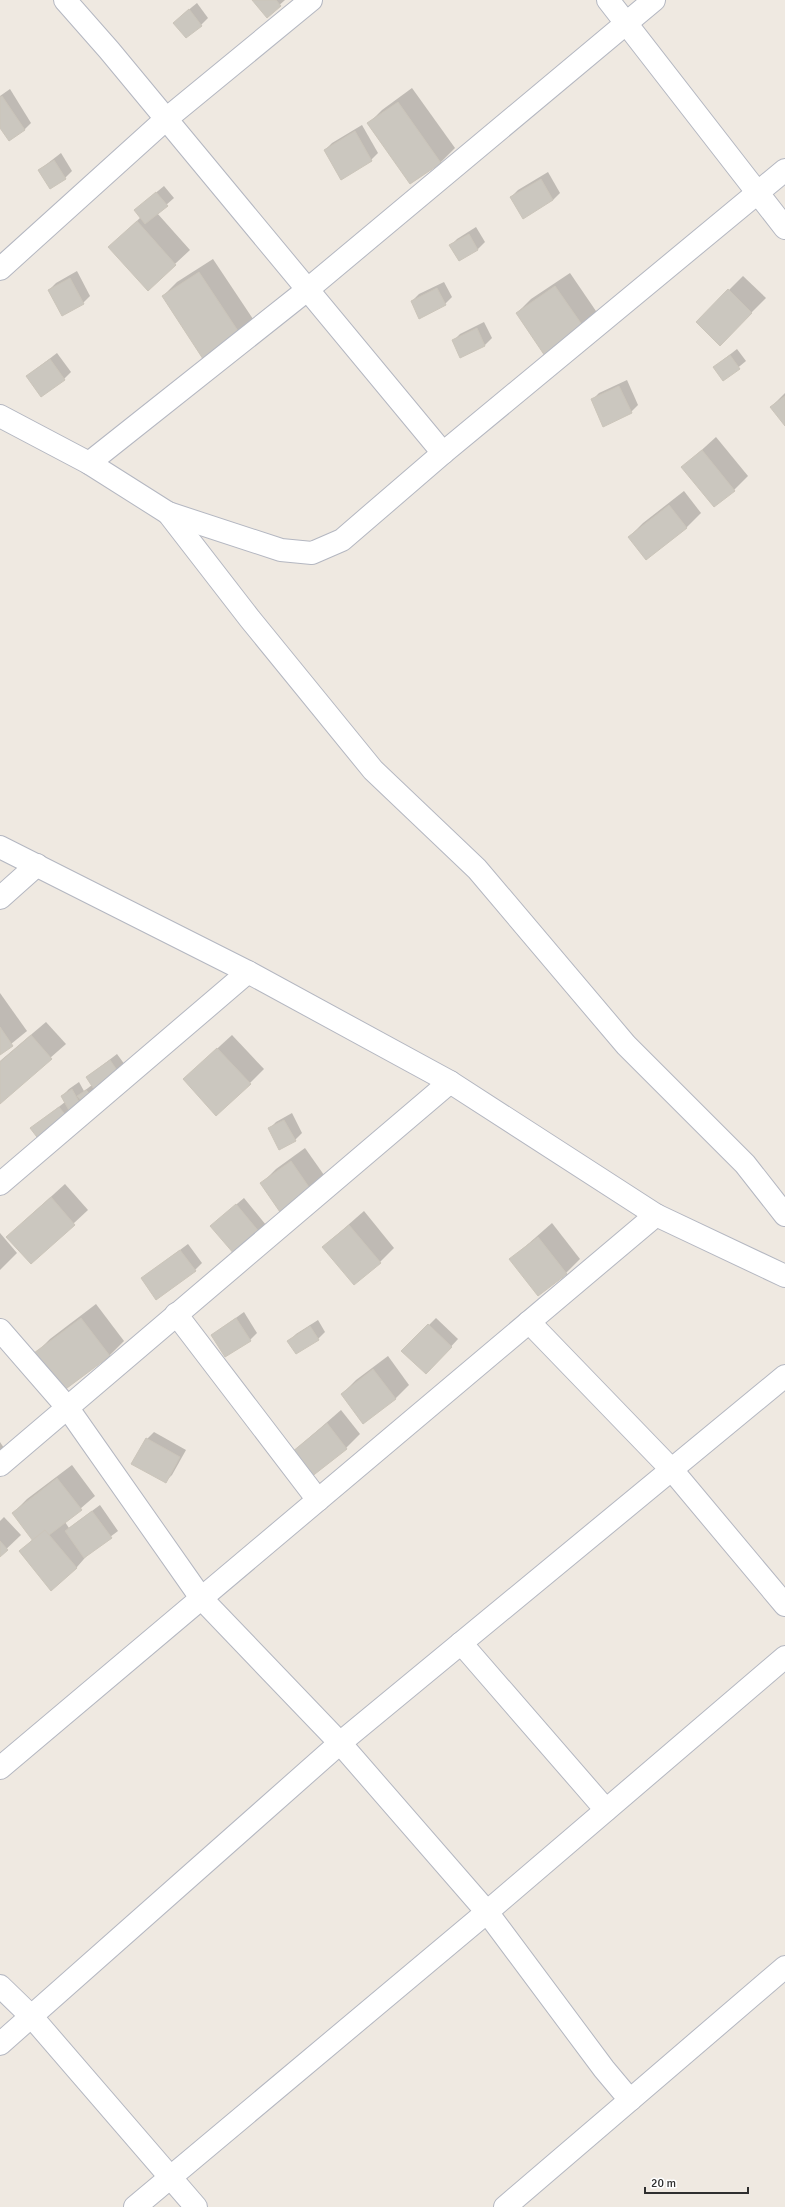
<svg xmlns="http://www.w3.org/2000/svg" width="785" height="2207" font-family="Signika,sans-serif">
  <rect width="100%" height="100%" fill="#efe9e1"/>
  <g fill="#0003">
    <path d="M253,0H285L267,16Z"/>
    <path d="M197,3L208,18L201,25L181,16Z"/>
    <path d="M412,88L455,148L441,162L411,183L368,124L382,110Z"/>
    <path d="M10,89L31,123L24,130L0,126V96Z"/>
    <path d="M362,125L378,153L371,160L325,150L332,143Z"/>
    <path d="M61,153L72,171L65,178L39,170Z"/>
    <path d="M548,172L560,193L553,200L511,197L518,190Z"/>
    <path d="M164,186L174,198L157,213L190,250L148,289L110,247L141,217L135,210Z"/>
    <path d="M476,227L485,242L478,249L459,260L450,246L457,239Z"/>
    <path d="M213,259L255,322L241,336L163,296L177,282Z"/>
    <path d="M77,271L90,296L83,303L49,290L56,283Z"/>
    <path d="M570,273L598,314L546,355L517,313L531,299Z"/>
    <path d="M743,276L766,298L720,344L697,322Z"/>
    <path d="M444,282L452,297L445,304L412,301L419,294Z"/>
    <path d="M484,322L492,338L485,345L461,357L453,341L460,334Z"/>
    <path d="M737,349L746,361L723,380L714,367Z"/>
    <path d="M57,353L71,372L64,379L27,376Z"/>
    <path d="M627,380L638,405L631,412L592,400L599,393Z"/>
    <path d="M785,393V425L771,407Z"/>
    <path d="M716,437L748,476L734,490L683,467Z"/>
    <path d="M684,491L701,513L687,527L646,558L629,537L643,523Z"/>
    <path d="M0,993L27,1031L0,1053Z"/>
    <path d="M46,1022L66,1044L0,1102V1061Z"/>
    <path d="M232,1035L264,1069L250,1083L184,1079Z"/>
    <path d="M117,1054L128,1069L74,1111L32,1128L65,1102L62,1096L69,1089L79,1082L84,1091L92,1085L87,1077Z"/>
    <path d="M292,1113L302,1133L295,1140L269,1129L276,1122Z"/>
    <path d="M305,1148L324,1175L310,1189L262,1183L276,1169Z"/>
    <path d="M65,1184L88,1210L31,1263L22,1223Z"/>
    <path d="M244,1198L266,1225L259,1232L219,1219Z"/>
    <path d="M364,1211L394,1248L380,1262L323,1247Z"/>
    <path d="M552,1223L580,1259L566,1273L538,1294L511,1259Z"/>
    <path d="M0,1233L17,1253L0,1270Z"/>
    <path d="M188,1244L202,1263L195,1270L142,1278Z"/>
    <path d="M96,1304L124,1341L110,1355L64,1390L36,1353L50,1339Z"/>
    <path d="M244,1312L257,1333L250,1340L212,1335Z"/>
    <path d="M436,1318L458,1339L433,1366L403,1351Z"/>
    <path d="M318,1320L325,1332L318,1339L289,1341L296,1334Z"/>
    <path d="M388,1356L409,1385L395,1399L342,1394L356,1380Z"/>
    <path d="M341,1410L360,1434L346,1448L287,1457Z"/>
    <path d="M154,1432L186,1450L172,1475L165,1482L147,1439Z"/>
    <path d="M0,1442L6,1451L0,1457Z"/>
    <path d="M72,1465L95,1496L65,1522L69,1528L100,1505L118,1531L90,1552L77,1567L51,1589L20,1552L33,1539L13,1513L27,1499Z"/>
    <path d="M4,1517L21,1535L0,1555V1521Z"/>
  </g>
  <g fill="#cbc7bf" stroke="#cbc5ba">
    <path d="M252,0H276L281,6L267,18Z"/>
    <path d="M189,9L202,26L186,38L173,23Z"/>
    <path d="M2,96L25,130L9,141L0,128V97Z"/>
    <path d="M398,102L441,163L410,184L367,123Z"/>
    <path d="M355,131L372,161L341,180L324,150Z"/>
    <path d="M54,160L66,179L50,189L38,170Z"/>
    <path d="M541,179L553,200L523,219L510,197Z"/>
    <path d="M156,192L168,206L145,224L134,210Z"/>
    <path d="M137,221L176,265L148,291L108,247Z"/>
    <path d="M469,234L478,250L459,261L449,245Z"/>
    <path d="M199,272L242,337L205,362L162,296Z"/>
    <path d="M70,278L84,304L62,316L48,290Z"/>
    <path d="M555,286L585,329L545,356L516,313Z"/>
    <path d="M437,288L446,305L419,319L411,301Z"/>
    <path d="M728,289L752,313L720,346L696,322Z"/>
    <path d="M477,328L485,346L460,358L452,340Z"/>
    <path d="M730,355L740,369L723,381L713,367Z"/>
    <path d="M50,359L65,380L41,397L26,376Z"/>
    <path d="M619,386L632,413L603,427L591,399Z"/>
    <path d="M785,396V426L770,407Z"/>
    <path d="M702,450L735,491L714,507L681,467Z"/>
    <path d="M669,505L687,528L646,560L628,537Z"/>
    <path d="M0,1027L13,1046L0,1055Z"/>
    <path d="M31,1035L52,1059L0,1104V1062Z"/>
    <path d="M217,1048L251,1084L216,1116L183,1079Z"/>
    <path d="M110,1060L121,1076L97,1094L86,1077Z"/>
    <path d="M72,1089L82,1107L71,1114L61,1096Z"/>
    <path d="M86,1090L93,1097L84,1104L77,1096Z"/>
    <path d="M59,1107L69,1119L40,1141L30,1128Z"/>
    <path d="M284,1120L296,1141L279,1150L268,1128Z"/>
    <path d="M291,1161L311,1190L280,1212L260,1183Z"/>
    <path d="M51,1197L75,1225L31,1264L6,1237Z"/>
    <path d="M236,1204L260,1233L235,1255L210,1226Z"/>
    <path d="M349,1225L381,1263L354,1285L322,1247Z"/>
    <path d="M538,1237L567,1274L538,1296L509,1259Z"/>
    <path d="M180,1250L196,1271L156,1300L141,1278Z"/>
    <path d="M81,1318L110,1356L63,1391L34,1353Z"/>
    <path d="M236,1318L251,1341L225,1357L211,1335Z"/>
    <path d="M428,1324L452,1347L426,1374L401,1351Z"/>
    <path d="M310,1326L319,1340L296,1354L287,1341Z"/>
    <path d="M373,1369L396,1399L363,1424L341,1394Z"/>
    <path d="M327,1423L347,1449L306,1481L286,1457Z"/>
    <path d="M146,1438L180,1457L166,1483L131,1464Z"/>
    <path d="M57,1478L82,1510L36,1545L12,1513Z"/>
    <path d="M92,1511L112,1538L84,1558L65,1531Z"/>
    <path d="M45,1530L77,1568L51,1591L19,1551Z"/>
    <path d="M0,1541L8,1550L0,1557Z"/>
  </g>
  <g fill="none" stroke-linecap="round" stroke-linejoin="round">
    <defs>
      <g id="street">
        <path d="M65,0L109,50L443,453"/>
        <path d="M608,0L785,228"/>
        <path d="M0,269L165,120L311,0"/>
        <path d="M0,416L89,463L168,513L281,550L312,553L342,540L443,453L785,170"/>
        <path d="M89,463L307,290L654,0"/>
        <path d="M168,513L250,619L373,770L477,869L626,1045L745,1164L785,1215"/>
        <path d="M0,847L248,972L450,1082L656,1215L785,1276"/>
        <path d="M0,898L37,865"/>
        <path d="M0,1184L248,972"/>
        <path d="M176,1314L318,1500"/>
        <path d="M529,1322L672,1470L785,1605"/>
        <path d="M0,1330L67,1407L201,1598L340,1743L487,1912L604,2069L630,2100L505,2207"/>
        <path d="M0,1465L450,1082"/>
        <path d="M461,1643L606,1810"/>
        <path d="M0,1768L656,1215"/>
        <path d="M0,1986L32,2017L196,2207"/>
        <path d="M0,2044L340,1743L785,1376"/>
        <path d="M630,2100L785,1967"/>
        <path d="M135,2207L487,1912L785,1657"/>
      </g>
    </defs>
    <use href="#street" stroke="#b4b7c1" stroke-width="24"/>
    <use href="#street" stroke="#fff" stroke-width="22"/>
  </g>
  <path d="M645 2187v6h103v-6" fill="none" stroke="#2e2e2e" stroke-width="2"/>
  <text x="651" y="2187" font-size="12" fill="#2e2e2e" stroke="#ffffff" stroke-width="3" paint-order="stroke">20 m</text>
</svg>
